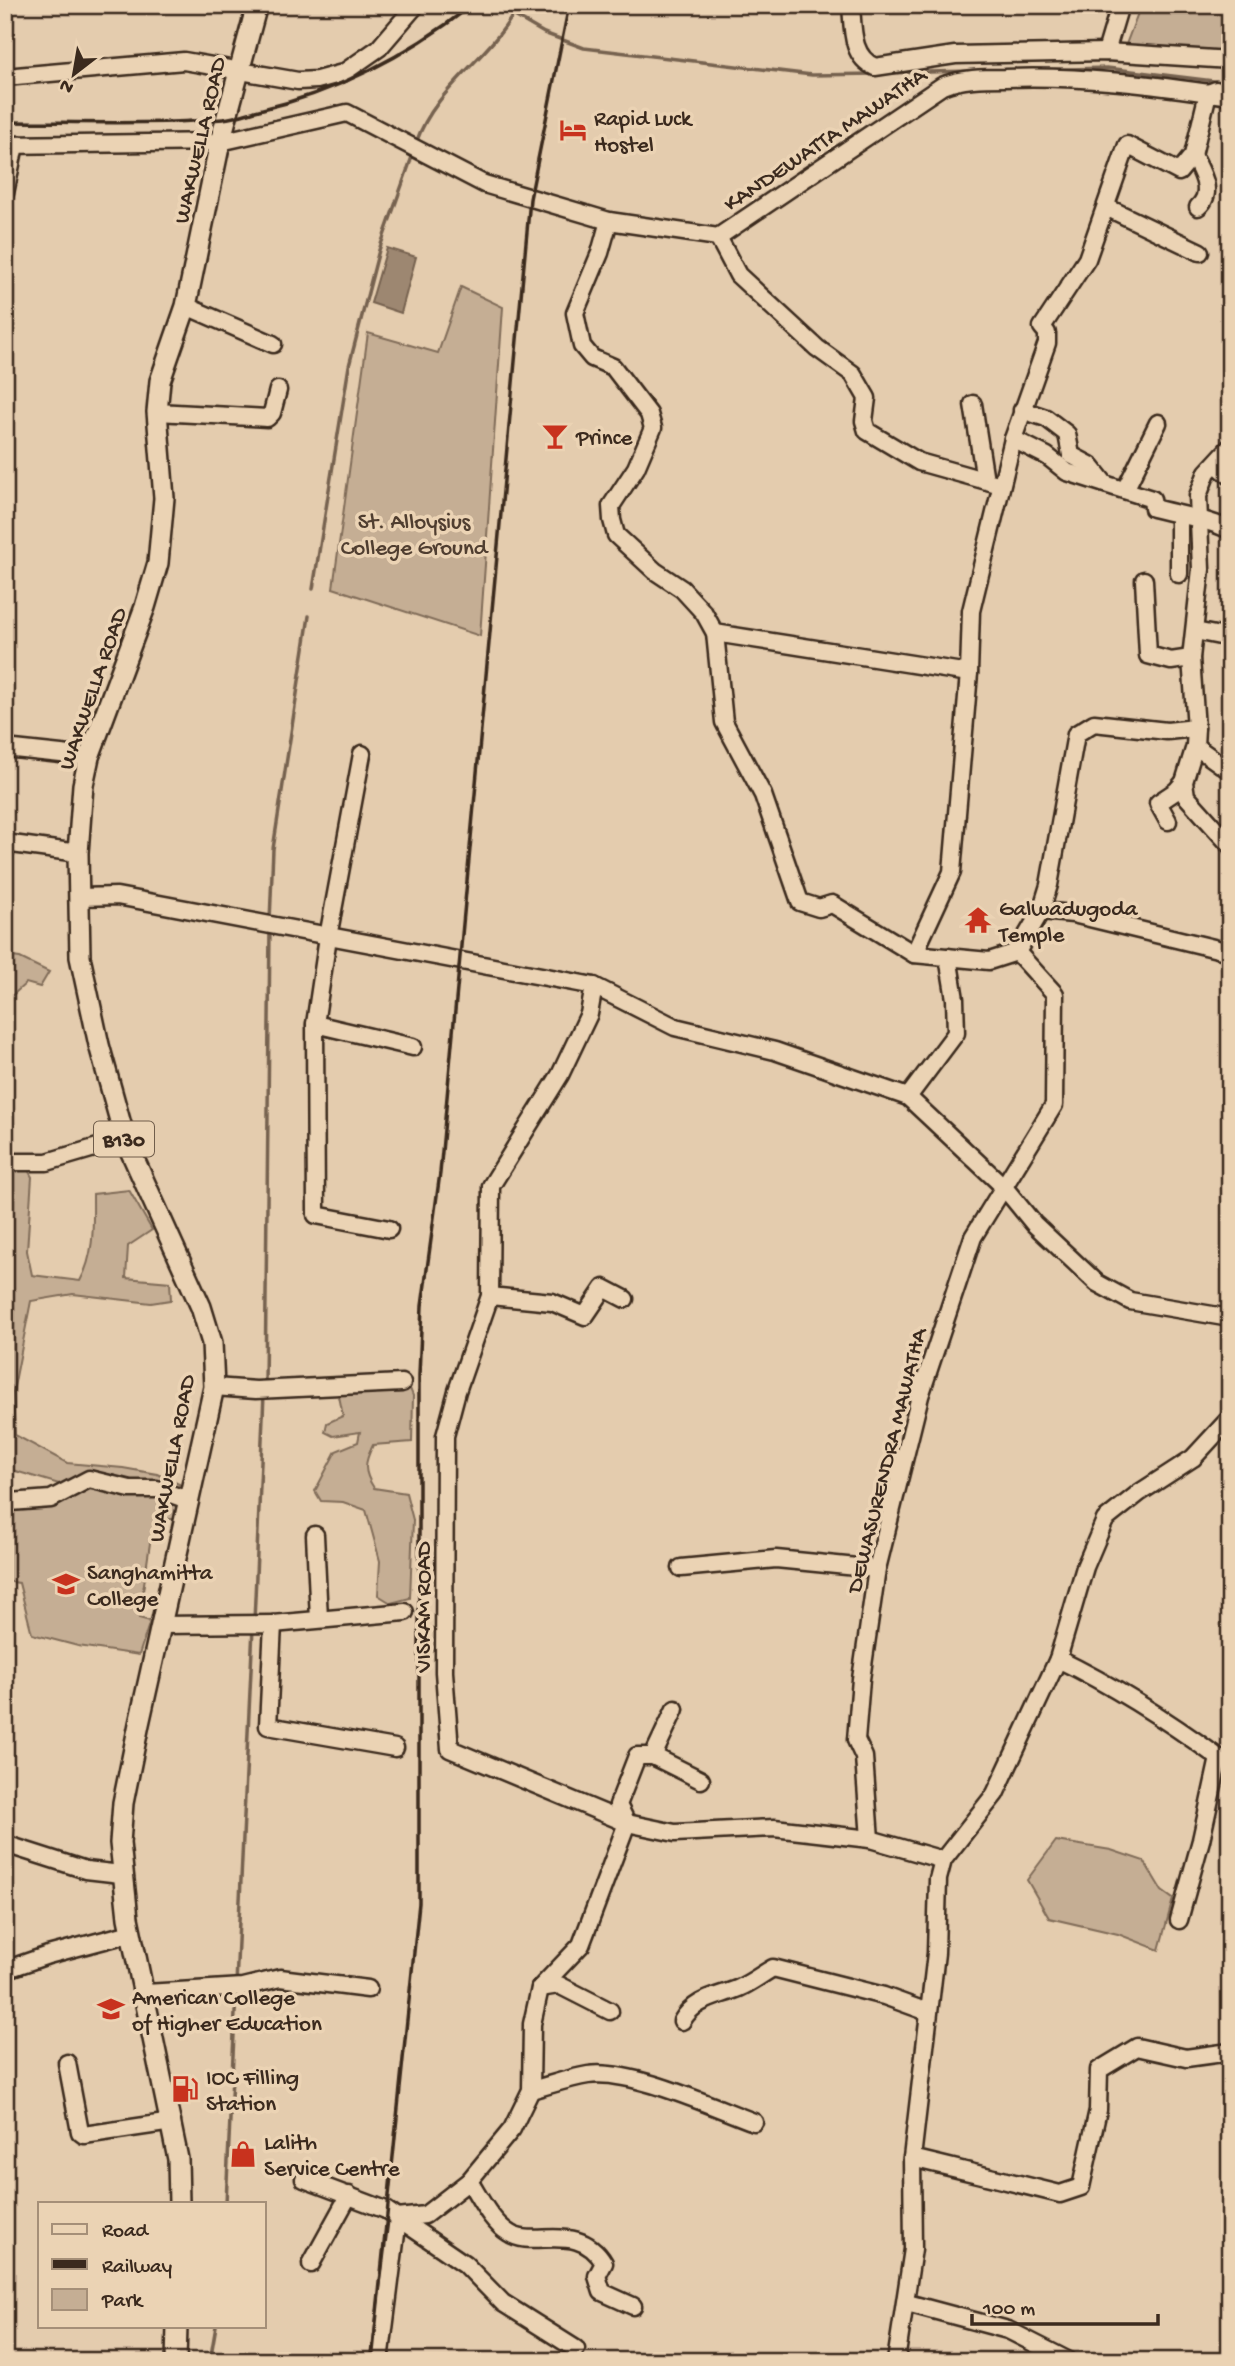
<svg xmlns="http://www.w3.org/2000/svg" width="1235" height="2366" font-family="'Gochi Hand',sans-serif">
  <rect width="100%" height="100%" fill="#e4ccae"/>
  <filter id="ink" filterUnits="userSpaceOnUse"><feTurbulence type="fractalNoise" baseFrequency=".0143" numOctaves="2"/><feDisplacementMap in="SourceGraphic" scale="14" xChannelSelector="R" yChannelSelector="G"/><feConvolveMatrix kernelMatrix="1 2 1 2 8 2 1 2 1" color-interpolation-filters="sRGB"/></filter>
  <g filter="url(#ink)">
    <g fill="#c5ae94" stroke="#806c59" stroke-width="2">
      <path d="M1141,5H1230V54L1125,47Z"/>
      <path d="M461,287L503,307L480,636L333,588L368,333L438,353Z"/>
      <path d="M5,956L20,958L49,972L40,987L26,983L5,1002Z"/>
      <path d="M27,1168L32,1177L27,1251L32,1275L80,1281C95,1254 93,1224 93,1194L129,1190L152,1230L128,1246L126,1278L170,1282L171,1300L151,1303L73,1294L31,1301L13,1392L15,1435L67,1463L123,1468L157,1474L179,1484L184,1514L175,1519H167L150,1543L139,1618L150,1621L139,1655L78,1646L32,1634L19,1583L5,1581L7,1493L50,1502L83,1491L5,1468V1169Z"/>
      <path d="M409,1386L413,1396L412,1442L373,1445C364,1463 363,1471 374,1488L406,1493L413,1520L410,1598L391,1603L378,1595L380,1561L366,1510L343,1502L321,1501L315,1491L336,1451L358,1442L360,1432L333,1436L325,1432L327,1423L343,1416L339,1396L342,1392Z"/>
      <path d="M1056,1841L1111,1850L1144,1861L1162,1891L1173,1899L1159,1950L1118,1934L1049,1918L1027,1880Z"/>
    </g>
    <path fill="#9d8771" stroke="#766250" stroke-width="2" d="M387,248L416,257L401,313L371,303Z"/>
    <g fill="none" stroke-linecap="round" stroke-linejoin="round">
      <g stroke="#766250" stroke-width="3.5">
        <path d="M502,5L513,15L544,33L584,48L812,75L875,74"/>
        <path d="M1033,70L1107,68L1230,83"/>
        <path d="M883,73L973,71"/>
        <path d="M416,143C434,90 484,62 513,15"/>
        <path d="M313,589L349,366L379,250L413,154"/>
        <path d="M270,921L273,849L309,616"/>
        <path d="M265,1387L270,929"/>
        <path d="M254,1621L264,1394"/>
        <path d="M236,1984L253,1628"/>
        <path d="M226,2203L236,1992"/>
        <path d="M210,2361L216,2326"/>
      </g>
      <defs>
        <g id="minor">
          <path d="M851,5C853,28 851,57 875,67L955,55L1106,52L1230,60"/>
          <path d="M1106,52L1120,5"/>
          <path d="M5,77L184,61L298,81L317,80L343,73L379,48L416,5"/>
          <path d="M5,145L220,142L347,113L484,184L609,221L718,237L942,86C962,78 983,78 1005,78C1081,75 1155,85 1230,96"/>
          <path d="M1193,155C1201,172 1215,192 1198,207"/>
          <path d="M5,193L15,145"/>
          <path d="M1106,207L1200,252"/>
          <path d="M609,221L600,253L575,313L582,346L592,358L613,367L649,414L653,428L636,468L611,506L612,520L616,535L655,571L682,589L704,613L715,633L724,722L763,795L800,902L819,908L832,904L914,954L989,961L1017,952L1055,994L1054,1105L973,1237L920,1396L877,1569L861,1679L856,1740L864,1757L870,1839"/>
          <path d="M718,237L738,275L817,348L853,374L867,398L864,421L867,431L919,462L1001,485"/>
          <path d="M186,306L273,344"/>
          <path d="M973,404L985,480"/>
          <path d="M1022,410L1046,418L1067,434L1071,455L1090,465L1105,484"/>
          <path d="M157,412L267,418L272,413L278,390"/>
          <path d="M1013,439L1047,456L1067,472L1152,499L1153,508C1180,515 1204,518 1230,530"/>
          <path d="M1230,447L1207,472L1198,496L1201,569L1191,658L1196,728L1195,746L1184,782L1186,796L1230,845"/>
          <path d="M1216,464L1230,476"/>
          <path d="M1125,490L1158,423"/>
          <path d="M1179,515V574"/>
          <path d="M1144,580L1148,655L1171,661L1191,658"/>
          <path d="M1195,631L1230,638"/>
          <path d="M715,633L969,673"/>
          <path d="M1195,746L1230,771"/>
          <path d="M5,748L89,757"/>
          <path d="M362,754L328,937L315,1024L316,1215L389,1229"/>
          <path d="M1168,821L1158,803L1176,791L1184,782"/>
          <path d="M5,843L78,853"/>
          <path d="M80,897L117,896L594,986L675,1027L775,1051L908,1097L1003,1186L1034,1224L1097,1283L1130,1301L1230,1318"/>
          <path d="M1041,911L1073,914L1230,952"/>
          <path d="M1017,952L1041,911L1049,885L1076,734L1094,723L1167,731L1196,728"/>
          <path d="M914,954L952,872L969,673L971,611L1013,439L1047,343V333L1042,327L1087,259L1127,145L1179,172L1193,155L1208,93L1216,90"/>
          <path d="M594,986L589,1014L560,1075L491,1186L490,1296L457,1391L445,1436L444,1672L450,1749L627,1823L675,1833L774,1828L870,1839L943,1860"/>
          <path d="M315,1024L413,1047"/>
          <path d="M908,1097L956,1033L955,999L948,957"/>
          <path d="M5,1162H47L125,1139"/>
          <path d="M490,1296L552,1302L585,1316L604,1288L625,1299"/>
          <path d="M214,1387L256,1390L402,1383"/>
          <path d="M10,1502L51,1499L89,1479L130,1489H157L190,1501"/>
          <path d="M315,1535L319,1619"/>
          <path d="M681,1568L776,1559L877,1569"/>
          <path d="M273,1624L405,1612"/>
          <path d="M160,1625L273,1624L268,1726L395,1748"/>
          <path d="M1058,1659C1116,1687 1167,1720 1219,1758L1201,1840L1179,1920"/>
          <path d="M653,1756L675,1709"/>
          <path d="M5,1844L86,1870L121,1874"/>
          <path d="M5,1970L48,1955L131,1933"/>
          <path d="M540,1988L559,1985L610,2011"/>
          <path d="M146,1993L243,1987L280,1978L368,1989"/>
          <path d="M682,2021C695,1998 718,1997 739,1988C751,1983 762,1974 773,1968L884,1996L928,2012"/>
          <path d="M67,2063L80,2132L84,2135L172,2122"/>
          <path d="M531,2090C550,2085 569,2078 588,2075C629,2068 713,2107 754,2122"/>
          <path d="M912,2158L1060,2194L1081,2187L1098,2110L1099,2070L1137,2047L1186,2058L1230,2052"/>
          <path d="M304,2179L386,2210L465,2264L503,2303L576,2349"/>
          <path d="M469,2181C480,2198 491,2222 509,2233C533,2250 579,2220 604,2263L597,2276L602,2292L633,2306"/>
          <path d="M311,2264L349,2195"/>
          <path d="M907,2303L1008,2330L1069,2361"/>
          <path d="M380,2361L398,2218L425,2215L469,2181L512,2129L531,2090L532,2024L540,1988L581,1945L627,1823L618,1805L637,1756H653L701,1780"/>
          <path d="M896,2361L913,2249L912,2158L936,1953L938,1879L943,1860L995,1794L1058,1659L1085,1567L1105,1520L1139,1493L1193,1458L1230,1418"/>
          <path d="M1228,2361L1230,2360"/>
        </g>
        <g id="major">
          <path d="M179,2203L178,2159L128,1918L120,1843L123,1803L139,1724L214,1387L212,1343L201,1307L125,1139L99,1045L80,957L78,853L83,785L89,757L145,607L158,563L164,498L157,412L160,381L186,306L220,142L257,5"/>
          <path d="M176,2361L177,2326"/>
        </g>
      </defs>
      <use href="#minor" stroke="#3b2a1e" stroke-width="21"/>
      <use href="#major" stroke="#3b2a1e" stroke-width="24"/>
      <use href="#minor" stroke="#ebd3b4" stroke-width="16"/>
      <use href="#major" stroke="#ebd3b4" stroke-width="19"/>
      <g stroke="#3b2a1e" stroke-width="3.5">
        <path d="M5,122C77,122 152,125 223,119C235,118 248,113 259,110C338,92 408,55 472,5"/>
        <path d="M372,2361L419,1903V1375L422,1306L440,1173L530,199L569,5"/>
      </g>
    </g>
  </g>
  <defs>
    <symbol id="hotel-bare" viewBox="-9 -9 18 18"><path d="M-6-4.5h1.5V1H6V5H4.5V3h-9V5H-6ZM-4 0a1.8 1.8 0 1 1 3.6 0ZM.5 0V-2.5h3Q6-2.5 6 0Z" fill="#c8321e" stroke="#ebd3b4" stroke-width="2.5" paint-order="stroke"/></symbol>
    <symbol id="bar-bare" viewBox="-9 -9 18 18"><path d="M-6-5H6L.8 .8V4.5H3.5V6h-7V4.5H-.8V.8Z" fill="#c8321e" stroke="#ebd3b4" stroke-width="2.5" paint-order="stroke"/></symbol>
    <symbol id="temple-bare" viewBox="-9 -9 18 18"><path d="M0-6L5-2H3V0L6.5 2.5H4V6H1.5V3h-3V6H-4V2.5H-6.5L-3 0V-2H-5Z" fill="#c8321e" stroke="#ebd3b4" stroke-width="2.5" paint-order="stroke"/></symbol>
    <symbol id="school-bare" viewBox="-9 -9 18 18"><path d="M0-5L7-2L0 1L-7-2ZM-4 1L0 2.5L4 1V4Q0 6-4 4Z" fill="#c8321e" stroke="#ebd3b4" stroke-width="2.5" paint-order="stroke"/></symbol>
    <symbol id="university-bare" viewBox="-9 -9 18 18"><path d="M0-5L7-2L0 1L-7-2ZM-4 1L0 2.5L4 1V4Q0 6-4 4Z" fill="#c8321e" stroke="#ebd3b4" stroke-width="2.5" paint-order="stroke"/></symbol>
    <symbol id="fuel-bare" viewBox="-9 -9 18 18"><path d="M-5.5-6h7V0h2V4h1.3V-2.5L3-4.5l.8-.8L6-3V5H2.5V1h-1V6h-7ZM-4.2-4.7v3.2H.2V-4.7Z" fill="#c8321e" stroke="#ebd3b4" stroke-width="2.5" paint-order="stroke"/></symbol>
    <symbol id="shop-bare" viewBox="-9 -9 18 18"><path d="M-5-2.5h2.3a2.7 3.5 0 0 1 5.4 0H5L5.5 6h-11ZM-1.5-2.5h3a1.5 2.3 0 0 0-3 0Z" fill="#c8321e" stroke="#ebd3b4" stroke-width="2.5" paint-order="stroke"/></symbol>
  </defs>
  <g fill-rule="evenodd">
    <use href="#hotel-bare" x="554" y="111" width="38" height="38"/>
    <use href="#bar-bare" x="536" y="417" width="38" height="38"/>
    <use href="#temple-bare" x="959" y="901" width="38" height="38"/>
    <use href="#school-bare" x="47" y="1565" width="38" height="38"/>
    <use href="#university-bare" x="92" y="1990" width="38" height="38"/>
    <use href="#fuel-bare" x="166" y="2070" width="38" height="38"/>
    <use href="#shop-bare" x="224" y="2135" width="38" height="38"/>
  </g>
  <g text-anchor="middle" stroke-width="7" stroke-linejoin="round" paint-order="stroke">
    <rect fill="#ebd3b4" stroke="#705d4b" stroke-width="2" x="94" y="1121.5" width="60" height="35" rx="5"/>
    <g font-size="21" font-weight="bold" fill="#3b2a1e">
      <text x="124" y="1146">B130</text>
    </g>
    <g font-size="23" fill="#3b2a1e" stroke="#ebd3b4" text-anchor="start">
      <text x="594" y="125">Rapid Luck<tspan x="594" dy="26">Hostel</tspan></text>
      <text x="576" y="444">Prince</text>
      <text x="999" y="915">Galwadugoda<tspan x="999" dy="26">Temple</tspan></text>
      <text x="87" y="1579">Sanghamitta<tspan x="87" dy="26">College</tspan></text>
      <text x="132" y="2004">American College<tspan x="132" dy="26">of Higher Education</tspan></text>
      <text x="206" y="2084">IOC Filling<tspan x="206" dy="26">Station</tspan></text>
      <text x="264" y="2149">Lalith<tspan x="264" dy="26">Service Centre</tspan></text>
    </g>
    <g font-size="23" fill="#3b2a1e" stroke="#ebd3b4">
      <text transform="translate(824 138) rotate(-34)" y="8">KANDEWATTA MAWATHA</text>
      <text transform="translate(198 140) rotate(-77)" y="8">WAKWELLA ROAD</text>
      <text transform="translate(91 688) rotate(-71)" y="8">WAKWELLA ROAD</text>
      <text transform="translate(170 1458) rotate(-79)" y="8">WAKWELLA ROAD</text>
      <text transform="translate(885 1460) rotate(-76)" y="8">DEWASURENDRA MAWATHA</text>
      <text transform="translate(422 1607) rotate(-90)" y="8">VISKAM ROAD</text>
    </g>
    <g font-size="23" fill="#503e30" stroke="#ebd3b4">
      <text x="414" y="528">St. Alloysius<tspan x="414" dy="26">College Ground</tspan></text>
    </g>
  </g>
  <rect width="1235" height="2366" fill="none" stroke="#ebd3b4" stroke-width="28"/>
  <rect x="14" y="14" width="1207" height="2338" fill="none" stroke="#3b2a1e" stroke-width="2.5" filter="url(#ink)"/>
  <rect x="38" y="2202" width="228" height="126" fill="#ebd3b4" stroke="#a58f78" stroke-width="2"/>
  <rect x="52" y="2224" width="35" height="10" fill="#ebd3b4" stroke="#a58f78" stroke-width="2"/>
  <text x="102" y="2236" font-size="21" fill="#3b2a1e">Road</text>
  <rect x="52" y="2259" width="35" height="10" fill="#3b2a1e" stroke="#a58f78" stroke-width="2"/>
  <text x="102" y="2272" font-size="21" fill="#3b2a1e">Railway</text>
  <rect x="52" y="2289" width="35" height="21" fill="#c5ae94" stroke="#a58f78" stroke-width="2"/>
  <text x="102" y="2306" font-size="21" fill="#3b2a1e">Park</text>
  <g transform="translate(74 74) rotate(211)" stroke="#ebd3b4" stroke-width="5" paint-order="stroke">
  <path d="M0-5L12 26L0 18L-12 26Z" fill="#3b2a1e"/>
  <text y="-10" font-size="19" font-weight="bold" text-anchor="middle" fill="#3b2a1e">N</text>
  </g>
  <path d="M972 2314v10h186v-10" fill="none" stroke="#3b2a1e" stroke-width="3.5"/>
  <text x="983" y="2314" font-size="21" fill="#3b2a1e" stroke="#ebd3b4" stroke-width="5" paint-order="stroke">100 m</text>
</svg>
